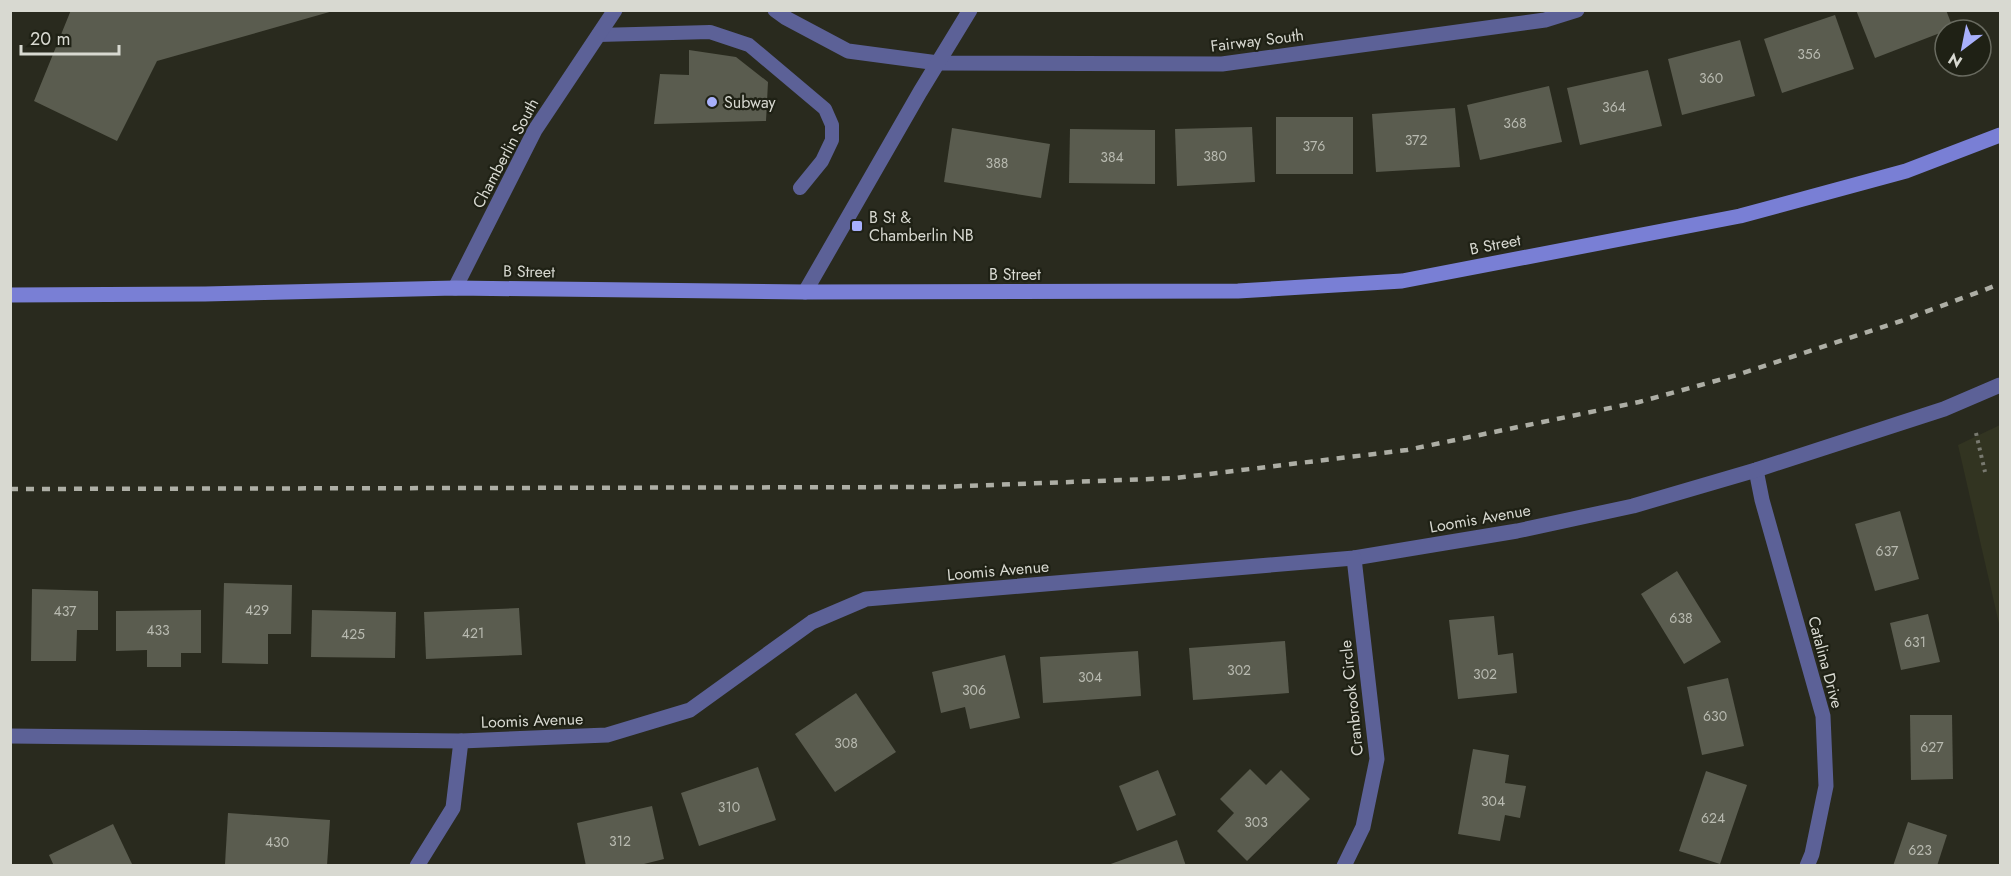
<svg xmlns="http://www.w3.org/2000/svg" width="2011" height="876" font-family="Jost,sans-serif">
  <rect width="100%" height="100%" fill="#292a1e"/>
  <path fill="#323421" d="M2000,425V628L1958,445Z"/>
  <g fill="#5a5c4f">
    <path d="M71,10H333V11L157,61L117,141L34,101Z"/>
    <path d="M1856,10H1946L1953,28L1875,58Z"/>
    <path d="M1835,15L1854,69L1782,93L1764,39Z"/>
    <path d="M1740,40L1755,96L1682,115L1668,59Z"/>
    <path d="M689,50L736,57L768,82L766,121L654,124L660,74L689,75Z"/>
    <path d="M1648,70L1662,126L1580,145L1567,88Z"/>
    <path d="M1549,86L1562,142L1480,160L1467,105Z"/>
    <path d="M1455,108L1460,167L1376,172L1372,114Z"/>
    <rect x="1276" y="117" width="77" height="57"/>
    <path d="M1252,127L1255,182L1177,186L1175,129Z"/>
    <path d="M952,128L1050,144L1041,198L944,182Z"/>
    <path d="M1070,129L1155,130V184L1069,183Z"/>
    <path d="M1900,511L1919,579L1875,591L1855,524Z"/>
    <path d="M1677,571L1721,642L1684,664L1641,594Z"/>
    <path d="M224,583L292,585L291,634H268V664L222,663Z"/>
    <path d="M32,589L98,591V630H77L76,661H31Z"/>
    <path d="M519,608L522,655L426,659L424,612Z"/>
    <path d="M201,610V653H181V667H147V650L116,651V611Z"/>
    <path d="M312,610L396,612L395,658L311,657Z"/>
    <path d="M1928,614L1940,662L1901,670L1890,623Z"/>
    <path d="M1494,616L1498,655L1513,653L1517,693L1458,699L1449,620Z"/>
    <path d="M1285,641L1289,693L1193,700L1189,648Z"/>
    <path d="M1138,651L1141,696L1043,703L1040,657Z"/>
    <path d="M1005,655L1020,718L970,729L965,707L941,713L932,672Z"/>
    <path d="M1728,678L1744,746L1702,755L1687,687Z"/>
    <path d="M856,693L896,752L835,792L795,734Z"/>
    <path d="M1910,715H1952L1953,779L1911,780Z"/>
    <path d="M1473,749L1509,755L1505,783L1526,786L1520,818L1505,815L1500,841L1458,834Z"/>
    <path d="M758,767L776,820L699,846L681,793Z"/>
    <path d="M1250,769L1266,785L1281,770L1310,799L1247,861L1217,831L1234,813L1220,799Z"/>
    <path d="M1158,770L1176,815L1137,831L1119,786Z"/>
    <path d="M1706,771L1747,785L1720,864L1679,851Z"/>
    <path d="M652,806L664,859L636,866H586L577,823Z"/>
    <path d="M228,813L330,820L327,866L225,864Z"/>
    <path d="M1908,822L1947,835L1937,866H1893Z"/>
    <path d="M113,824L132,864L54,866L49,855Z"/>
    <path d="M1177,840L1186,866H1108V865Z"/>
  </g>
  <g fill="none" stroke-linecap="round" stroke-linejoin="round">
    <path stroke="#78796f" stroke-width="4" stroke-dasharray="3 4.5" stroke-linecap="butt" d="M1976,433L1985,472"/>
    <path stroke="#5c6197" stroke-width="14" d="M598,35L710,32L749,45L825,109L832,125V140L822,161L800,188"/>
    <g stroke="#5c6197" stroke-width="15">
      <path d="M775,10L786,18L848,51L938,63L1222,64L1545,20L1577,10"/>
      <path d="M455,288L535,130L615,10"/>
      <path d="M805,292L920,92L970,10"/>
      <path d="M1756,470L1762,500L1823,716L1826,786L1812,854L1807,866"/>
      <path d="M10,736L461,741L607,735L690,710L812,622L866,599L1354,558L1517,531L1633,506L1756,470L1944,409L2000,385"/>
      <path d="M417,866L453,808L461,741"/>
      <path d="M1344,866L1363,827L1377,759L1354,558"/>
    </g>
    <path stroke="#797fd5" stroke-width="15" d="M10,295L205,294L455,288L805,292L1238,291L1402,281L1740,216L1906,171L2000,135"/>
    <path stroke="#adaea5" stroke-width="4.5" stroke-dasharray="8 8" stroke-linecap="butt" d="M10,489L938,487L1176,478L1407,450L1639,402L1737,375L1901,321L2000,284"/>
  </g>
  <g fill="#a8b0fc" stroke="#1f2115" stroke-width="2">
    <circle cx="712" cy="102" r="6"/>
    <rect x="851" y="220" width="12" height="12" rx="3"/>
  </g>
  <g text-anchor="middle" stroke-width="4.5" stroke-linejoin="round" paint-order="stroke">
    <g font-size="14" fill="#b8bab0">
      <text x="1809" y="59">356</text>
      <text x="1711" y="83">360</text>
      <text x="1614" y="112">364</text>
      <text x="1515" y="128">368</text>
      <text x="1416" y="145">372</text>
      <text x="1314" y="151">376</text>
      <text x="1215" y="161">380</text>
      <text x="1112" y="162">384</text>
      <text x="997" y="168">388</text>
      <text x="1887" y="556">637</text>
      <text x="257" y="615">429</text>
      <text x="65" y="616">437</text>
      <text x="1681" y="623">638</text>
      <text x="158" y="635">433</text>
      <text x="473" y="638">421</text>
      <text x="353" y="639">425</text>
      <text x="1915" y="647">631</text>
      <text x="1239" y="675">302</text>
      <text x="1485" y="679">302</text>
      <text x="1090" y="682">304</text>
      <text x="974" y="695">306</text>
      <text x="1715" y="721">630</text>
      <text x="846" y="748">308</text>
      <text x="1932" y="752">627</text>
      <text x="1493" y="806">304</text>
      <text x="729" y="812">310</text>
      <text x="1713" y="823">624</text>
      <text x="1256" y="827">303</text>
      <text x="620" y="846">312</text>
      <text x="277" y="847">430</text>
      <text x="1920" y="855">623</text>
    </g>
    <g font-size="16" fill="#d8d9d1" stroke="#1f2115">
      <text transform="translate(1257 40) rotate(-7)" y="6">Fairway South</text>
      <text transform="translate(505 153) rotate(-62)" y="6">Chamberlin South</text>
      <text transform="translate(1495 244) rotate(-11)" y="6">B Street</text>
      <text transform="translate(529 271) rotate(1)" y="6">B Street</text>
      <text x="1015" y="280">B Street</text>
      <text transform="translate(1480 518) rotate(-10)" y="6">Loomis Avenue</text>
      <text transform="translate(998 570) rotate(-5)" y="6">Loomis Avenue</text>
      <text transform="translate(1826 662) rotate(75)" y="6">Catalina Drive</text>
      <text transform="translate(1351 698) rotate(-96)" y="6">Cranbrook Circle</text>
      <text transform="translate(532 720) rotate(-2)" y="6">Loomis Avenue</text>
    </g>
    <g font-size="16" fill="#d8d9d1" stroke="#1f2115" text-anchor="start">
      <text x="724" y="108">Subway</text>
      <text x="869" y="223">B St &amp;<tspan x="869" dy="18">Chamberlin NB</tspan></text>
    </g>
  </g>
  <rect width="2011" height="876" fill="none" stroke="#d8d9d1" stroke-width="24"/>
  <g transform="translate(1963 48) rotate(212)"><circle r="28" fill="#1f2115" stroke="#696b60" stroke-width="1.5"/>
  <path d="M0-4.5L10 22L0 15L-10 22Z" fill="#a8b0fc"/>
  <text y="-9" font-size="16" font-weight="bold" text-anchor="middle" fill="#d8d9d1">N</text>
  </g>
  <path d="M21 45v9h98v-9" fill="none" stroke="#d8d9d1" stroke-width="3"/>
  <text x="30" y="45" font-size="18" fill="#d8d9d1" stroke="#1f2115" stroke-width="4.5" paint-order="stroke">20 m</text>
</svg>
